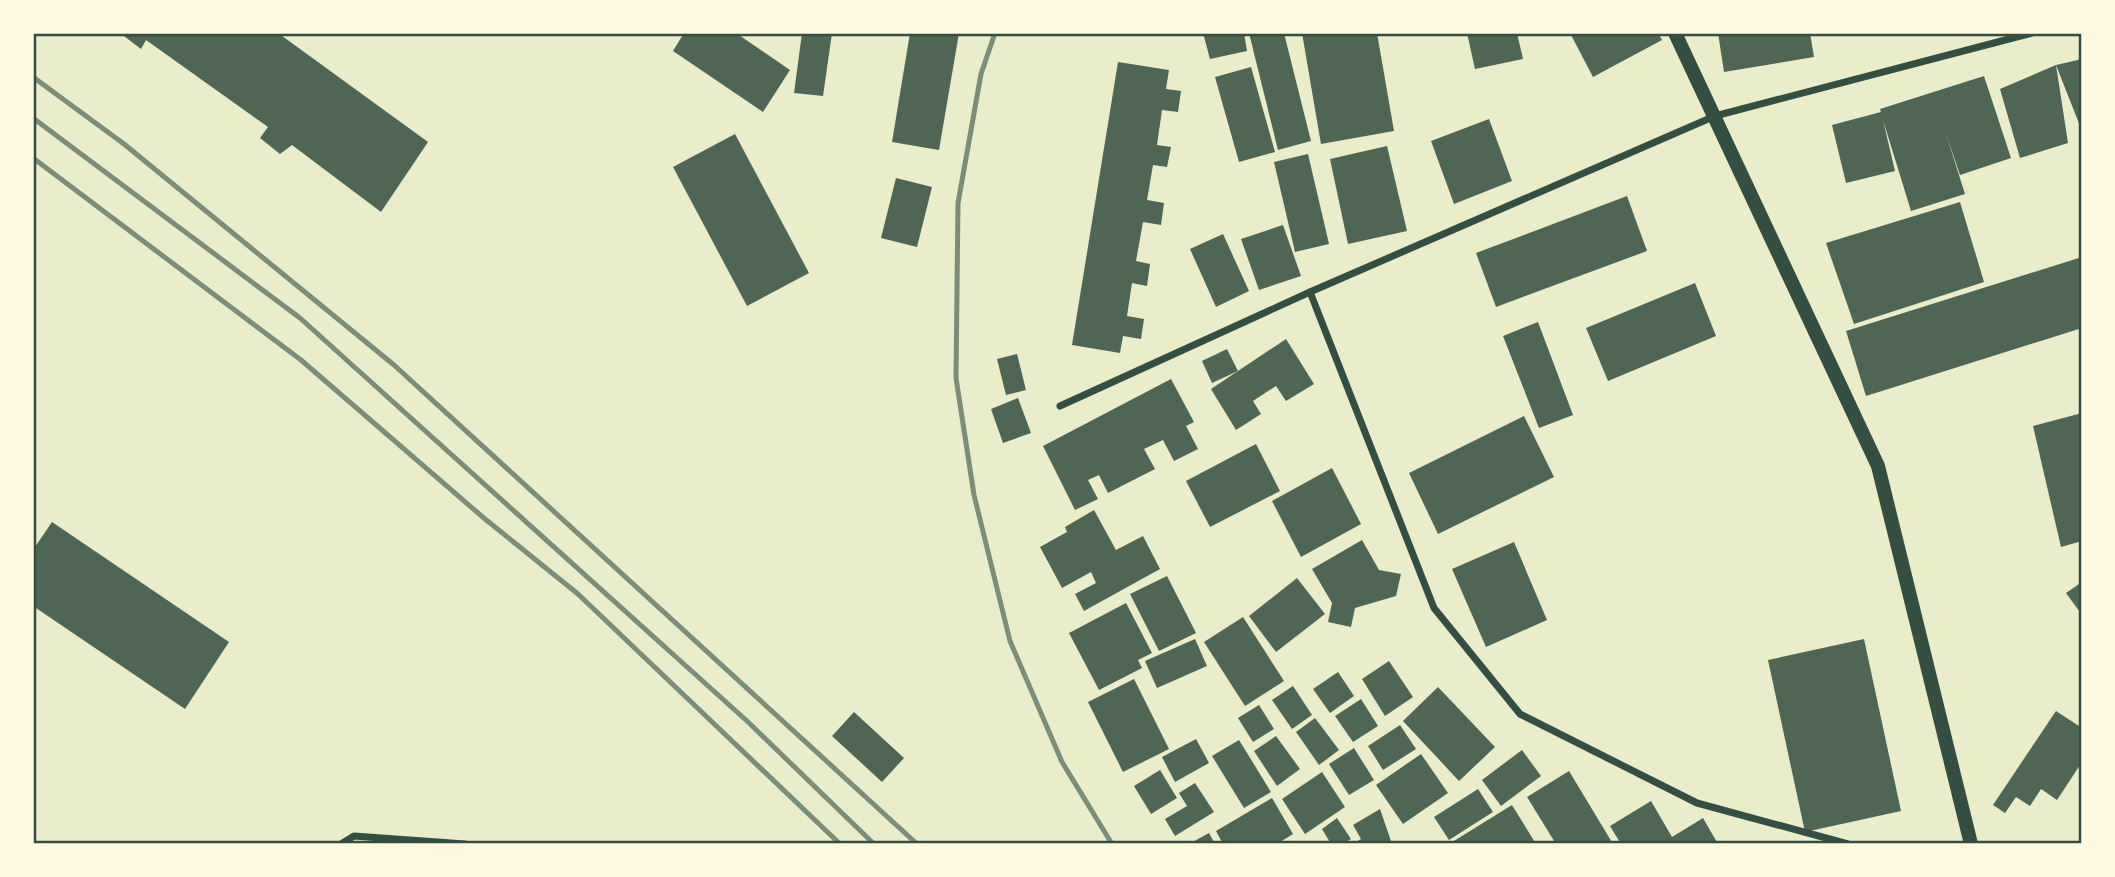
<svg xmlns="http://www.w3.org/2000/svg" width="2115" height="877" font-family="'IBM Plex Sans',sans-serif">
  <rect width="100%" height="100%" fill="#e9edc9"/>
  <g fill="#4f6655">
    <path d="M120,33H278L428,142L381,212L292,145L280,154L260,138L268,127L146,40L141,49Z"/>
    <path d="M684,33H736L790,70L763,112L673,51Z"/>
    <path d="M802,33H832L823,96L794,93Z"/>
    <path d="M910,33H959L939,150L892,142Z"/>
    <path d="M1203,33H1244L1247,51L1210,59Z"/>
    <path d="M1249,33H1284L1311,141L1278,150Z"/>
    <path d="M1302,33H1377L1394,131L1321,144Z"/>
    <path d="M1467,33H1517L1523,59L1475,69Z"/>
    <path d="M1570,33H1658L1662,40L1593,77Z"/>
    <path d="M1718,33H1810L1814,57L1724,72Z"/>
    <path d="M2082,59V131L2056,65L2068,143L2020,158L2000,89L2056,65Z"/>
    <path d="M1118,62L1169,70L1166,89L1181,91L1178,112L1162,110L1157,145L1171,147L1167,167L1153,165L1147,200L1164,203L1161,225L1143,222L1136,261L1150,264L1147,286L1132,283L1127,316L1144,319L1141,339L1123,336L1120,353L1072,345Z"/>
    <path d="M1251,67L1275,152L1239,162L1215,77Z"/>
    <path d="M1984,76L2011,158L1960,175L1946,134L1965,194L1911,211L1883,120L1895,171L1846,183L1832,125L1881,112L1880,109Z"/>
    <path d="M1489,119L1512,181L1454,204L1431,141Z"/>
    <path d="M735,134L809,273L747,306L673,167Z"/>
    <path d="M1387,146L1407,231L1348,244L1330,159Z"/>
    <path d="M1308,154L1329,244L1295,252L1274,162Z"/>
    <path d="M896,178L932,187L917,247L881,238Z"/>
    <path d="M1627,196L1647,251L1496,307L1476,253Z"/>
    <path d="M1960,202L1984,282L1854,324L1826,243Z"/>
    <path d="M1283,225L1301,276L1259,290L1241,239Z"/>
    <path d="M1223,234L1249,291L1216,307L1190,249Z"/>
    <path d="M2082,257V328L1866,396L1846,331Z"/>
    <path d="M1695,283L1716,336L1608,381L1586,328Z"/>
    <path d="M1538,322L1573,415L1539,428L1503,336Z"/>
    <path d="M1286,339L1314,384L1286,401L1276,386L1253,401L1261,414L1236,430L1211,389Z"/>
    <path d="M1227,349L1238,371L1212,383L1202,361Z"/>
    <path d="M1017,354L1026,390L1006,395L997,359Z"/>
    <path d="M1171,379L1194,422L1186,426L1198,449L1174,461L1163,440L1144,449L1155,469L1108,493L1099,475L1088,480L1098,499L1075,510L1043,446Z"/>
    <path d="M1018,398L1031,433L1003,443L991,409Z"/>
    <path d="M2082,413V541L2061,547L2033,426Z"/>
    <path d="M1524,416L1554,477L1438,534L1409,473Z"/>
    <path d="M1256,444L1280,491L1210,527L1186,481Z"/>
    <path d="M1332,468L1361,524L1301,557L1272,501Z"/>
    <path d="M1094,510L1116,550L1143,536L1160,569L1084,611L1075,594L1096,583L1091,572L1062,588L1040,547L1067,532L1065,527Z"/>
    <path d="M52,522L229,642L185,709L33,606V550Z"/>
    <path d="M1362,540L1379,570L1401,574L1396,596L1355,608L1351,627L1328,622L1332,603L1312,569Z"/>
    <path d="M1514,542L1547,620L1486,647L1452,569Z"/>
    <path d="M1167,576L1196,633L1159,651L1130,594Z"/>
    <path d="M1297,578L1325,614L1276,652L1249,616Z"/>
    <path d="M2082,582V615L2066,593Z"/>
    <path d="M1126,603L1152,653L1138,660L1142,668L1099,690L1069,633Z"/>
    <path d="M1243,617L1284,681L1245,706L1204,642Z"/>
    <path d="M1195,639L1207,666L1157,688L1145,661Z"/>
    <path d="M1864,639L1901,811L1805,832L1768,660Z"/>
    <path d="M1389,661L1413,697L1385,716L1362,679Z"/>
    <path d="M1338,672L1354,696L1330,713L1313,689Z"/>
    <path d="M1134,679L1169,749L1123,772L1088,702Z"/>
    <path d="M1293,686L1312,715L1292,729L1272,700Z"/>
    <path d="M1438,687L1495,747L1459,781L1403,721Z"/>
    <path d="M1361,699L1378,726L1353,742L1335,716Z"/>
    <path d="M1259,705L1274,729L1253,742L1238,718Z"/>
    <path d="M2056,711L2082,728V762L2057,800L2041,789L2030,806L2016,797L2005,813L1993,805Z"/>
    <path d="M854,712L904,758L882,782L832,736Z"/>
    <path d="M1315,718L1339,750L1319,765L1296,732Z"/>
    <path d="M1400,725L1416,749L1383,770L1368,746Z"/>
    <path d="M1276,736L1300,769L1277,786L1254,751Z"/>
    <path d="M1196,739L1209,763L1175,782L1162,757Z"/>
    <path d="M1239,740L1271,792L1244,808L1212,756Z"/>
    <path d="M1354,748L1374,780L1349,795L1329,764Z"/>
    <path d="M1522,750L1541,776L1501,806L1482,780Z"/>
    <path d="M1421,754L1448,793L1403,824L1376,785Z"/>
    <path d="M1160,770L1177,798L1151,814L1134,786Z"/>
    <path d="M1569,771L1613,844H1556L1527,797Z"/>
    <path d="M1322,772L1345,807L1305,834L1282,799Z"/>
    <path d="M1195,783L1214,812L1175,836L1165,819L1187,806L1179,793Z"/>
    <path d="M1478,789L1493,812L1449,840L1434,817Z"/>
    <path d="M1272,798L1293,834L1277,844H1223L1216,831Z"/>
    <path d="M1651,801L1672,837L1703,818L1718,844H1621L1610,826Z"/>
    <path d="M1512,805L1536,844H1449Z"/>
    <path d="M1380,809L1392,844H1353L1361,839L1353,825Z"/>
    <path d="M1337,818L1351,839L1343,844H1331L1322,829Z"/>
    <path d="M1209,833L1215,844H1189Z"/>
  </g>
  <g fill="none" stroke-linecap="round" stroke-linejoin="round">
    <g stroke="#344e41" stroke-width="7">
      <path d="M1310,292L1434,608L1520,714L1697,803L1848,844"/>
      <path d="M1060,406L1310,292L1715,116L2032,33"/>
      <path d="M341,844L354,836L465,844"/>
    </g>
    <path stroke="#344e41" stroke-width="14" d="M1675,33L1878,466L1971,844"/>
    <g stroke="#7c8e77" stroke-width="5">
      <path d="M995,33L981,74L958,203L956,378L974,495L1010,641L1062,762L1112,844"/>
      <path d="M33,77L124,144L394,365L917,844"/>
      <path d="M33,118L300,318L747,721L874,844"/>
      <path d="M33,158L301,360L485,519L578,594L840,844"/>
    </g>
  </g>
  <rect width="2115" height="877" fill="none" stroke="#fefae0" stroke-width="70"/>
  <rect x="35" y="35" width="2045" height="807" fill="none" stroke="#344e41" stroke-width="2.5"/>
</svg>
